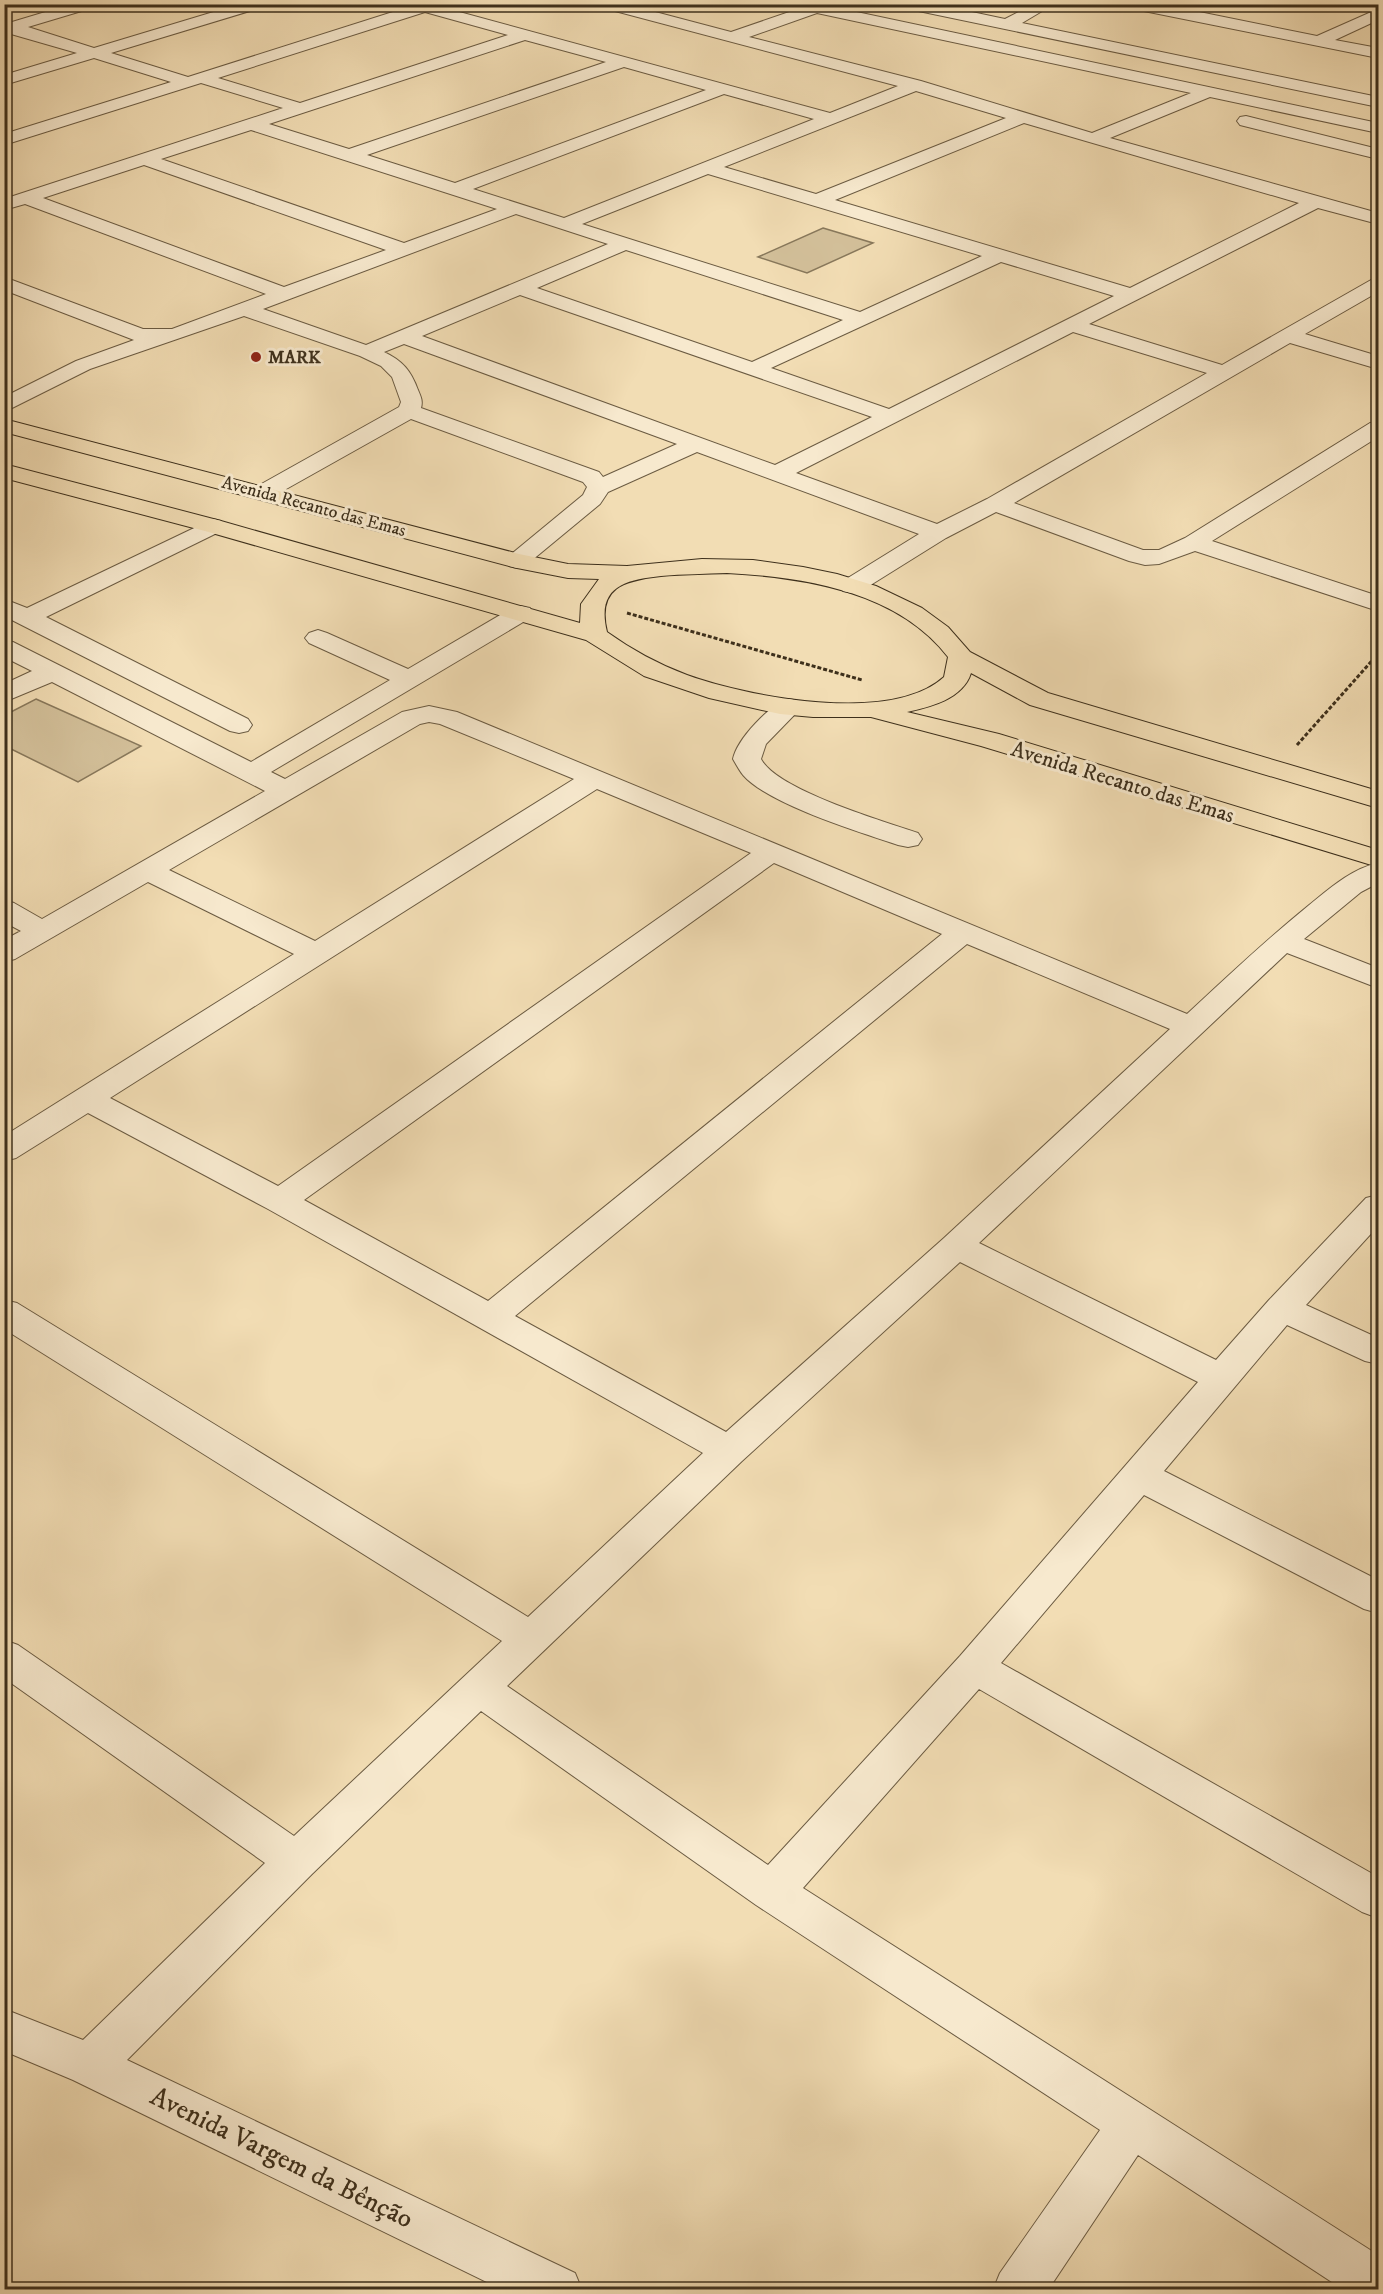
<svg xmlns="http://www.w3.org/2000/svg" width="1383" height="2294" font-family="'IM FELL DW Pica',serif">
  <rect width="100%" height="100%" fill="#f2ddb4"/>
  <filter id="stains"><feTurbulence type="fractalNoise" baseFrequency=".00333" numOctaves="4"/><feColorMatrix values="0 0 0 0 .2 0 0 0 0 .09 0 0 0 0 .02 0 0 0 .5 -.17"/></filter>
  <radialGradient id="worn" r=".72"><stop offset=".6" stop-color="#630" stop-opacity="0"/><stop offset="1" stop-color="#630" stop-opacity=".3"/></radialGradient>
  <g fill="#d3c09a" stroke="#88785b" stroke-width="1.5">
    <path d="M823,228L873,243L807,273L758,257Z"/>
    <path d="M36,699L141,746L78,782L5,746V715Z"/>
  </g>
  <g fill="none" stroke-linecap="round" stroke-linejoin="round">
    <defs>
      <g id="minor">
        <path d="M72,4H97L95,7L28,27L94,48L240,4H265L263,7L111,53L188,77L418,4H443L441,7L830,113L898,86L600,7L598,4H625L731,32L798,9L788,4H819L1378,123V133L1210,97L1110,138L1378,213V224L1318,208L1089,324L1222,365L1371,280L1378,278V292L1305,334L1378,356V369L1290,343L1014,503L1143,550H1159L1185,538L1370,423L1378,422V437L1212,541L1378,596V611L1195,551L1159,564L1145,565L1129,561L996,512L946,538L861,591L852,593L843,591L840,586L843,581L919,534L697,452L608,492L600,504L525,566L517,568L509,566L505,561L509,556L583,495L587,487L583,482L411,419L272,497L264,499L256,497L253,492L256,487L399,407L401,402L392,377L381,366L360,356L244,316L90,369L4,412V397L76,361L134,340L4,290V277L143,329H172L266,294L25,204L4,210V199L283,108L201,83L4,145V134L171,82L94,58L4,85V75L77,53L4,32V20L12,22ZM425,12L508,35L300,103L218,78ZM817,13L1191,93L1092,133L921,81L749,37ZM525,40L606,62L349,149L269,124ZM624,67L706,90L455,183L367,155ZM916,91L1006,118L816,194L724,167ZM724,94L814,119L564,218L473,189ZM1024,123L1299,203L1130,288L835,200ZM251,130L497,209L404,243L161,159ZM144,165L386,250L284,287L43,198ZM708,174L982,256L860,312L582,224ZM516,214L608,244L366,345L263,309ZM626,250L843,320L752,362L537,288ZM1001,262L1114,296L889,409L771,368ZM520,295L872,417L775,465L422,336ZM1073,332L1207,373L987,499L937,524L796,473ZM404,344L677,444L603,477L599,472L421,408C423,401 421,397 418,390C411,371 403,361 384,352Z"/>
        <path d="M902,4H934L1005,19L1034,4H1054L1022,23L1378,97V107L909,9Z"/>
        <path d="M1127,4H1160L1317,36L1378,9V20L1335,40L1378,48V58L1134,9Z"/>
        <path d="M1246,116L1378,149V159L1240,125L1237,121L1240,117Z"/>
        <path d="M213,519L221,521L225,526L221,531L46,617L248,719L252,725L248,731L239,733L230,731L4,616V599L27,608Z"/>
        <path d="M521,606L530,608L533,613L530,618L271,772L285,779L402,712L429,706L457,712L1187,1014C1227,977 1266,940 1308,906C1329,889 1351,869 1378,863V883L1361,892L1304,939L1378,968V988L1287,953L979,1243L1216,1360L1269,1300L1366,1198L1378,1195V1226L1306,1305L1378,1338V1364L1365,1361L1287,1325L1164,1471L1378,1580V1613L1364,1609L1144,1495L1001,1663L1378,1877V1918L1362,1912L979,1689L803,1888L1378,2255V2290H1344L1138,2155L1048,2290H993L1000,2273L1100,2130L756,1905L481,1711L312,1874L127,2060L575,2273L582,2290H503L73,2080L4,2051V2009L83,2040L265,1863L4,1678V1640L18,1645L294,1836L502,1641L4,1329V1300L17,1303L528,1617L703,1453L268,1209L88,1113L16,1158L4,1161V1136L294,954L148,882L15,959L4,962V940L21,931L4,922V900L14,903L42,919L265,791L52,682L4,702V684L32,671L4,657V640L13,642L251,762L390,680L309,643L305,638L309,633L318,630L327,633L408,669L512,608ZM429,722L440,724L574,779L315,941L169,870L420,724ZM597,789L751,853L278,1186L110,1098ZM774,863L942,934L488,1301L304,1200ZM967,944L1170,1029L944,1238L726,1432L515,1316ZM960,1262L1198,1382L960,1656L768,1865L507,1686L742,1461Z"/>
        <path d="M789,699L798,701L802,707L766,744L761,759C777,790 883,821 918,833L922,839L918,845L908,847L898,845C859,832 768,804 743,775C739,770 736,764 733,759C737,739 770,704 789,699Z"/>
      </g>
      <path id="major" d="M4,419L519,554L568,564L627,566L702,559L753,560L803,567L837,574L876,586L922,608L948,627L970,652L1048,693L1378,791V808L1030,705L971,673C963,699 930,707 907,712L999,734L1378,850V867L981,746L871,717H813L780,714L709,698L644,676L586,640L205,531L4,478V464L221,521L580,623L581,604L599,579L568,578L517,568L4,432ZM727,573C805,577 898,592 948,657L944,677C891,725 748,697 687,675C658,664 632,650 607,632C596,587 624,580 661,576C683,574 705,574 727,573Z"/>
    </defs>
    <use href="#minor" stroke="#6b5b42" stroke-width="2"/>
    <use href="#major" stroke="#3e301c" stroke-width="2"/>
    <g stroke="#3e301c" stroke-width="3" stroke-dasharray="4 2" stroke-linecap="butt">
      <path d="M627,613L862,680"/>
      <path d="M1297,745L1378,654"/>
    </g>
    <use href="#minor" fill="#f7e9ce" fill-rule="evenodd"/>
    <use href="#major" fill="#f2ddb4" fill-rule="evenodd"/>
  </g>
  <circle fill="#8f2418" stroke="#f7e9ce" stroke-width="2" cx="256" cy="357" r="6"/>
  <g text-anchor="middle" stroke-width="6" stroke-linejoin="round" paint-order="stroke">
    <g font-size="18" font-weight="bold" fill="#3e301c" stroke="#f7e9ce" text-anchor="start">
      <text x="268" y="363">MARK</text>
    </g>
    <g font-size="18" fill="#3e301c" stroke="#f7e9ce">
      <text transform="translate(314 506) rotate(15)" y="6">Avenida Recanto das Emas</text>
    </g>
    <g font-size="22" fill="#3e301c" stroke="#f7e9ce">
      <text transform="translate(1123 781) rotate(17)" y="8">Avenida Recanto das Emas</text>
    </g>
    <g font-size="27" fill="#3e301c" stroke="#f7e9ce">
      <text transform="translate(282 2157) rotate(26)" y="9">Avenida Vargem da Bênção</text>
    </g>
  </g>
  <rect width="1383" height="2294" fill="none" stroke="#f2ddb4" stroke-width="24"/>
  <rect x="6" y="6" width="1371" height="2282" fill="none" stroke="#3e301c" stroke-width="3"/>
  <rect x="12" y="12" width="1359" height="2270" fill="none" stroke="#3e301c" stroke-width="1.5"/>
  <rect width="100%" height="100%" filter="url(#stains)"/>
  <rect width="100%" height="100%" fill="url(#worn)"/>
</svg>
